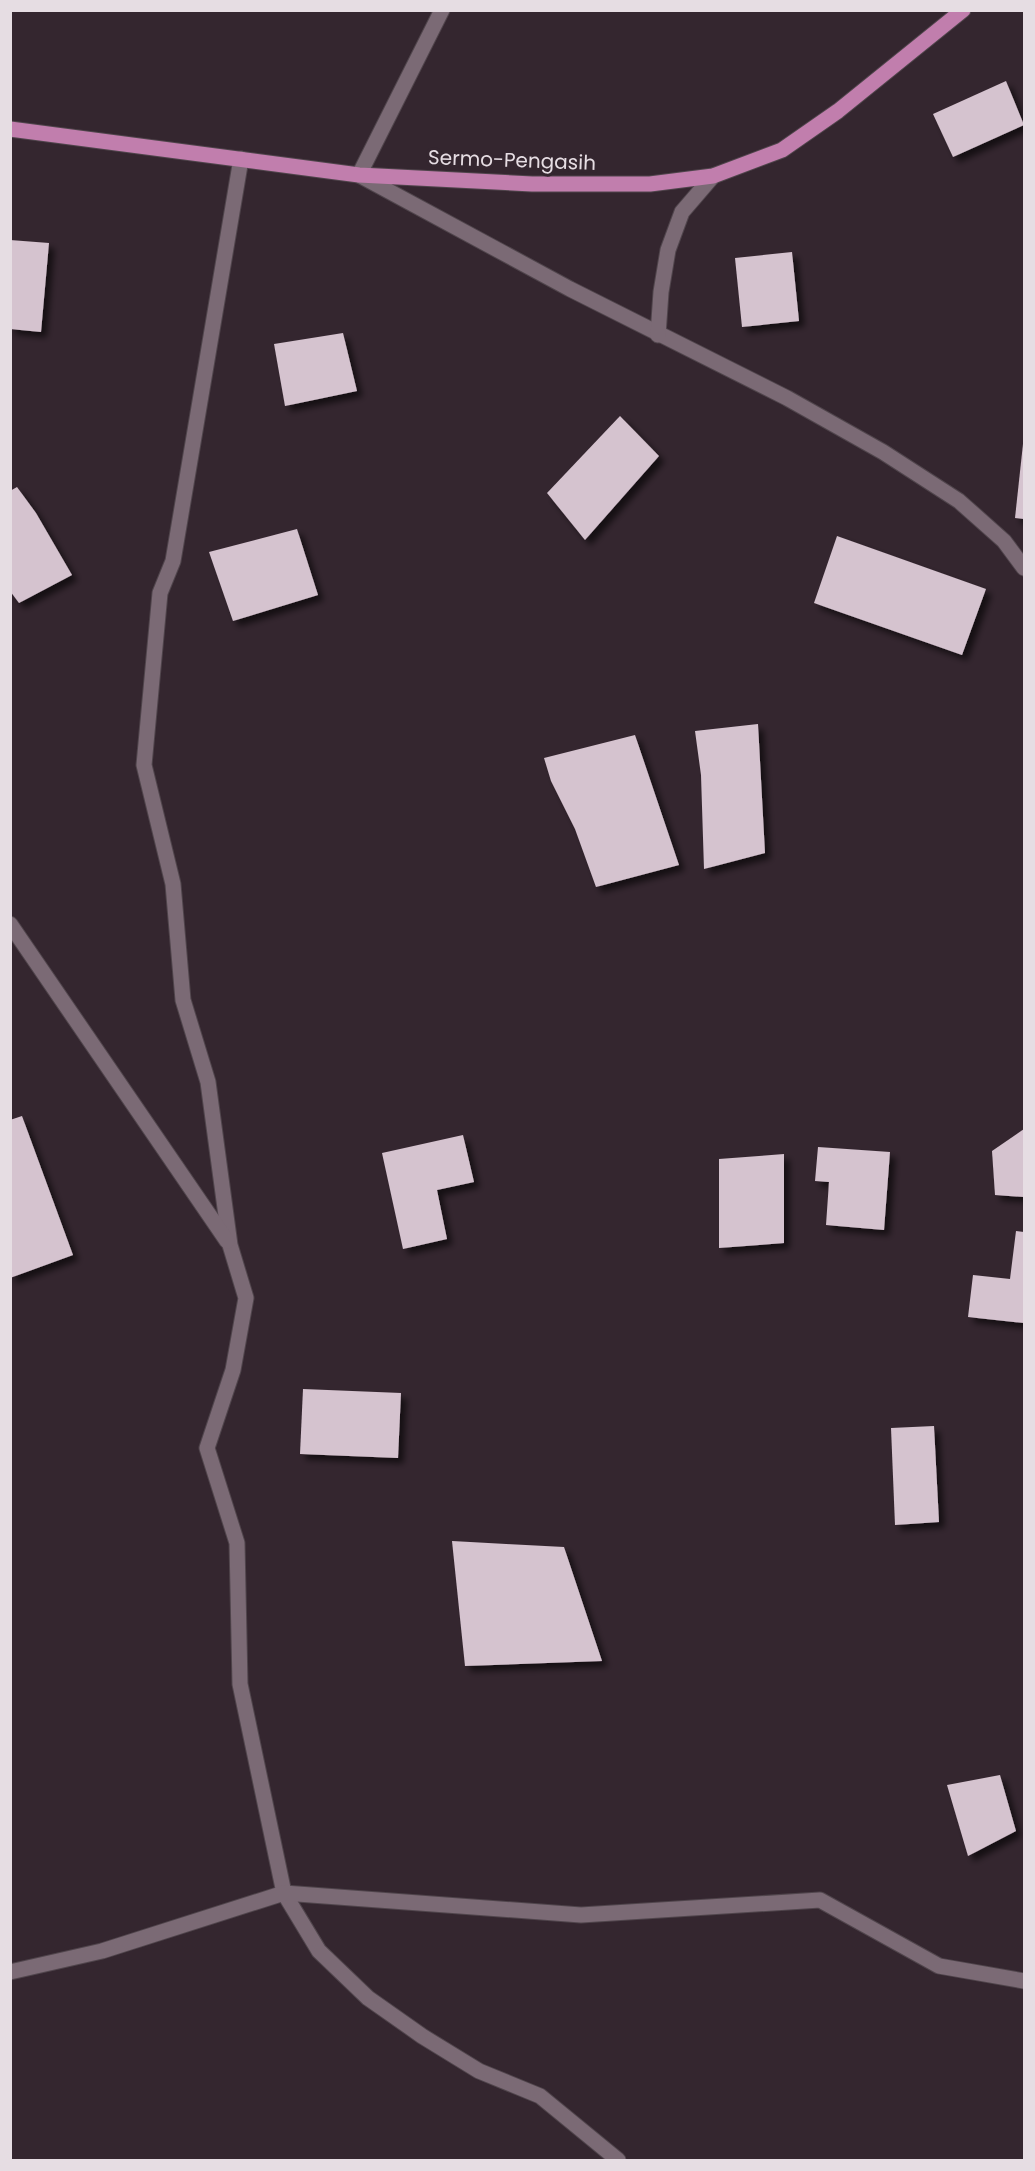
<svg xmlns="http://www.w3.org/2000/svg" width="1035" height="2171" font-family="Poppins,sans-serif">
  <defs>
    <filter id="shadow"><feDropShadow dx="5.5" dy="5.5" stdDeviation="3" flood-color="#0009"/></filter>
  </defs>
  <rect width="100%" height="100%" fill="#34262f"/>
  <g fill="#d5c3cf" filter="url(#shadow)">
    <path d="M1006,81L1024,125L953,157L933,114Z"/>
    <path d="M10,240L49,243L41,332L10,329Z"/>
    <path d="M792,252L799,321L742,327L735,258Z"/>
    <path d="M343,333L357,391L285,406L274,344Z"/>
    <path d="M620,416L659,456L585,540L547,493Z"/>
    <path d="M1023,444H1024V519L1015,518Z"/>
    <path d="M17,487L36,513L72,575L19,603L10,591V491Z"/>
    <path d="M297,529L318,595L233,621L209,552Z"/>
    <path d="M837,536L986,589L962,655L814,603Z"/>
    <path d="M758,724L765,853L704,869L701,775L695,731Z"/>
    <path d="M635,735L679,865L596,887L575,829L551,781L544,758Z"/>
    <path d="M22,1116L73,1255L10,1278V1120Z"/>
    <path d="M1024,1129V1197L995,1195L992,1151Z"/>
    <path d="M463,1135L474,1182L437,1190L447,1239L403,1249L382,1153Z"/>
    <path d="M818,1147L890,1152L884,1230L826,1225L829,1182L815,1181Z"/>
    <path d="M784,1154V1243L719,1248V1159Z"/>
    <path d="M1016,1231L1024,1232V1323L968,1317L973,1275L1010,1279Z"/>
    <path d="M303,1389L401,1393L398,1458L300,1454Z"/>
    <path d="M934,1426L939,1522L895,1525L891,1428Z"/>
    <path d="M452,1541L564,1547L602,1661L465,1666Z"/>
    <path d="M1000,1775L1016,1831L968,1856L947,1785Z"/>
  </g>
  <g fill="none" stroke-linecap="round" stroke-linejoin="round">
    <defs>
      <g id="minor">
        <path d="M442,10L359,175L570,289L787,398L883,452L959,501L1004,541L1024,568"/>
        <path d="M241,159L173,561L160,593L144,765L173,884L183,1000L208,1082L230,1245L246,1298L233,1370L207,1448L237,1543L240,1684L284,1893L319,1951L368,1998L422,2036L479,2071L540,2096L618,2160"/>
        <path d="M658,335L661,292L668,250L682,212L713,176"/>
        <path d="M10,924L227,1241"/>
        <path d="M10,1972L102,1951L284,1893L581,1915L820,1900L939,1966L1024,1981"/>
      </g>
      <path id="major" d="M10,129L359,175L532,184H650L713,176L782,150L838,111L963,10"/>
    </defs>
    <use href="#minor" stroke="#50454c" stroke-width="17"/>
    <use href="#major" stroke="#50454c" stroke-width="17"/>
    <use href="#minor" stroke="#7b6a75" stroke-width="15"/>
    <use href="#major" stroke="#c17ead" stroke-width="15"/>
  </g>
  <g text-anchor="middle" stroke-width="6" stroke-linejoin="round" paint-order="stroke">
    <g font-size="20" fill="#e6dde3" stroke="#34262f">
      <text transform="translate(512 160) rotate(2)" y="7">Sermo-Pengasih</text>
    </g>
  </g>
  <rect width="1035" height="2171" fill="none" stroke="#e6dde3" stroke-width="24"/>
</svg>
